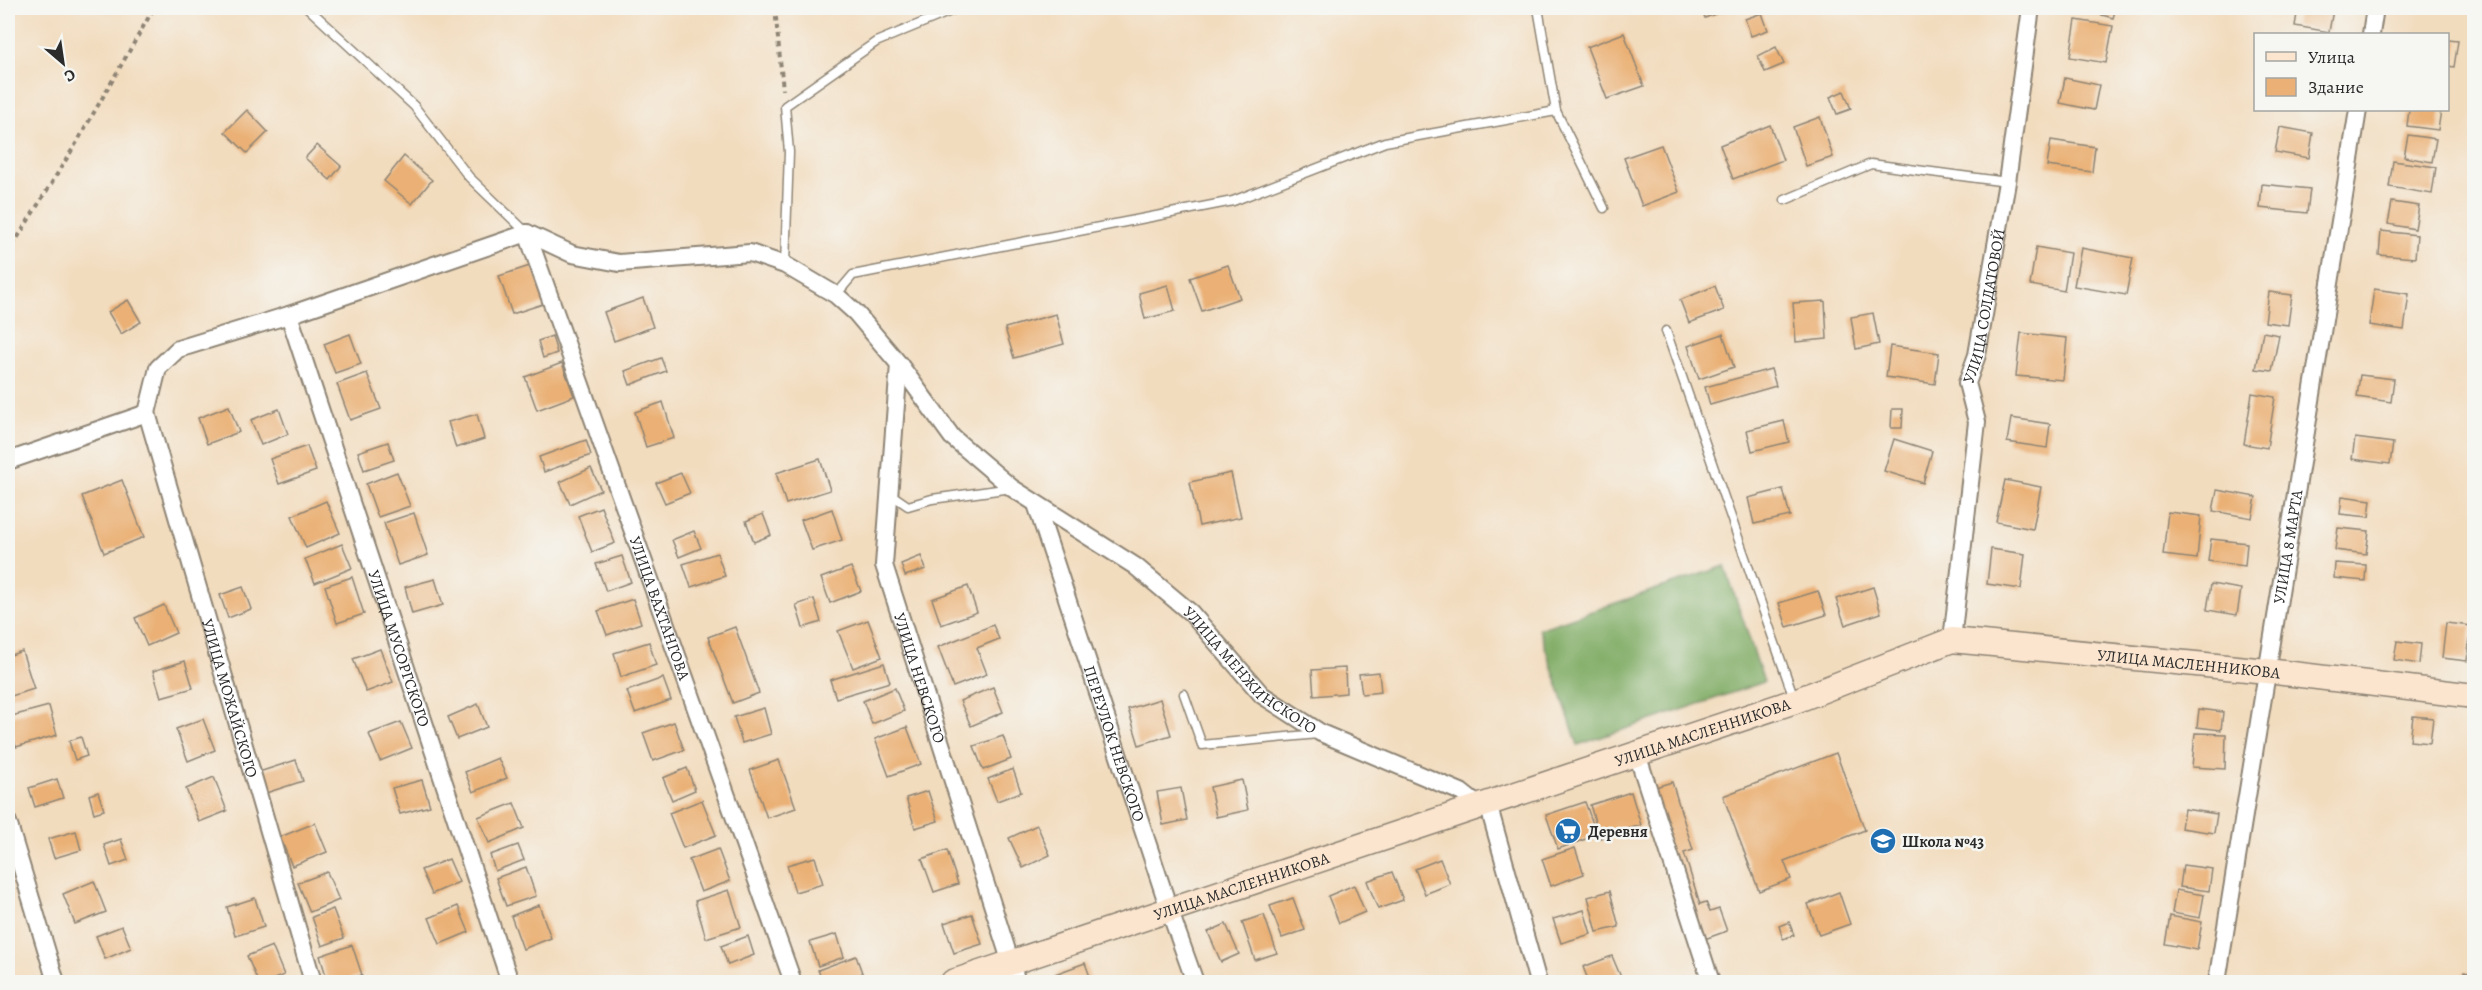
<svg xmlns="http://www.w3.org/2000/svg" width="2482" height="990" font-family="Alegreya,serif">
  <rect width="100%" height="100%" fill="#f6f6f2"/>
  <filter id="ink" filterUnits="userSpaceOnUse"><feTurbulence type="fractalNoise" baseFrequency=".0167" numOctaves="2"/><feDisplacementMap in="SourceGraphic" scale="12" xChannelSelector="R" yChannelSelector="G"/><feConvolveMatrix kernelMatrix="1 2 1 2 8 2 1 2 1" color-interpolation-filters="sRGB"/></filter>
  <filter id="wash" filterUnits="userSpaceOnUse"><feTurbulence type="fractalNoise" baseFrequency=".008" numOctaves="4" result="noise"/><feDisplacementMap in="SourceGraphic" scale="24" xChannelSelector="R" yChannelSelector="G"/><feGaussianBlur stdDeviation="1.35" result="paint"/><feColorMatrix in="noise" values="0 0 0 0 0 0 0 0 0 0 0 0 0 0 0 0 0 1.4 0 .05"/><feComposite in="paint" operator="in"/></filter>
  <g filter="url(#wash)">
    <rect width="100%" height="100%" fill="#f2dcbe"/>
    <path fill="#80ac65" stroke="#566c48" stroke-width="1.5" d="M1725,566L1764,682L1578,745L1539,629Z"/>
    <g id="blocks">
      <g fill="#eab075">
        <path d="M1701,8H1730L1705,18Z"/>
        <path d="M2077,8H2116L2113,18Z"/>
        <path d="M2298,8L2333,10L2329,32L2295,26Z"/>
        <path d="M1762,13L1768,30L1751,36L1745,19Z"/>
        <path d="M2076,20L2113,26L2106,63L2070,57Z"/>
        <path d="M1624,33L1644,86L1607,99L1587,47Z"/>
        <path d="M2448,40L2458,41L2454,67L2448,66Z"/>
        <path d="M1776,47L1784,64L1765,72L1758,56Z"/>
        <path d="M2065,78L2099,85L2094,110L2060,103Z"/>
        <path d="M1844,91L1851,109L1837,114L1830,97Z"/>
        <path d="M247,110L268,132L247,153L225,132Z"/>
        <path d="M2409,110H2441L2438,130L2407,126Z"/>
        <path d="M1820,117L1833,157L1806,166L1793,127Z"/>
        <path d="M1770,125L1783,160L1733,179L1720,145Z"/>
        <path d="M2280,127L2313,133L2309,158L2275,152Z"/>
        <path d="M2408,135L2436,139L2432,162L2404,157Z"/>
        <path d="M2051,140L2095,147L2092,172L2047,166Z"/>
        <path d="M317,145L341,166L330,180L305,158Z"/>
        <path d="M1661,145L1679,192L1642,206L1624,158Z"/>
        <path d="M404,156L432,180L412,204L384,181Z"/>
        <path d="M2393,161L2436,167L2432,194L2389,187Z"/>
        <path d="M2262,184L2310,189L2307,213L2260,208Z"/>
        <path d="M2392,202L2419,206L2415,229L2388,224Z"/>
        <path d="M2381,231L2417,235L2415,258L2379,255Z"/>
        <path d="M2036,247L2070,253L2064,291L2030,285Z"/>
        <path d="M2081,248L2133,258L2126,295L2074,286Z"/>
        <path d="M533,265L546,303L512,314L499,276Z"/>
        <path d="M1228,265L1240,298L1202,311L1190,278Z"/>
        <path d="M1168,285L1175,311L1145,319L1139,293Z"/>
        <path d="M1715,286L1724,310L1689,323L1680,300Z"/>
        <path d="M2374,289L2409,294L2404,330L2369,325Z"/>
        <path d="M2269,292L2292,295L2288,325L2265,322Z"/>
        <path d="M643,298L653,327L614,341L604,312Z"/>
        <path d="M128,300L141,322L121,334L108,312Z"/>
        <path d="M1825,301L1827,339L1796,342L1793,303Z"/>
        <path d="M1873,313L1879,344L1856,349L1851,317Z"/>
        <path d="M1056,314L1064,344L1014,358L1005,328Z"/>
        <path d="M2263,332L2279,335L2272,371L2256,369Z"/>
        <path d="M2021,333L2067,338L2063,380L2016,376Z"/>
        <path d="M350,334L361,364L335,373L324,344Z"/>
        <path d="M1723,334L1734,367L1699,379L1688,346Z"/>
        <path d="M552,336L557,353L543,358L538,341Z"/>
        <path d="M1890,346L1939,353L1935,384L1886,377Z"/>
        <path d="M661,358L666,371L630,385L625,371Z"/>
        <path d="M562,363L574,396L537,410L525,377Z"/>
        <path d="M1771,369L1776,386L1710,405L1705,387Z"/>
        <path d="M367,373L381,409L350,420L337,384Z"/>
        <path d="M2360,375L2394,379L2391,402L2357,397Z"/>
        <path d="M2252,393L2275,397L2267,448L2244,444Z"/>
        <path d="M663,402L674,438L646,447L635,412Z"/>
        <path d="M229,406L239,432L207,444L198,418Z"/>
        <path d="M279,409L288,434L261,445L251,420Z"/>
        <path d="M1892,409H1903L1902,428H1891Z"/>
        <path d="M477,414L484,439L456,448L448,422Z"/>
        <path d="M2011,418L2050,424L2047,448L2007,442Z"/>
        <path d="M1784,421L1789,442L1752,451L1747,430Z"/>
        <path d="M2355,438L2393,443L2390,464L2352,459Z"/>
        <path d="M1894,439L1932,451L1923,483L1884,471Z"/>
        <path d="M586,440L591,455L544,472L539,457Z"/>
        <path d="M388,442L394,460L364,470L358,452Z"/>
        <path d="M307,446L316,471L279,484L270,459Z"/>
        <path d="M820,459L830,490L786,504L776,473Z"/>
        <path d="M591,468L601,490L570,504L560,482Z"/>
        <path d="M397,472L410,506L378,517L366,484Z"/>
        <path d="M681,473L690,493L665,503L656,483Z"/>
        <path d="M1231,473L1241,517L1199,526L1190,482Z"/>
        <path d="M122,480L144,537L104,553L82,496Z"/>
        <path d="M2005,480L2041,487L2033,529L1996,522Z"/>
        <path d="M1783,489L1790,516L1754,524L1748,498Z"/>
        <path d="M2217,490L2256,497L2252,518L2213,511Z"/>
        <path d="M2342,496L2371,500L2369,517L2340,514Z"/>
        <path d="M326,501L340,533L306,548L292,516Z"/>
        <path d="M601,507L615,543L592,552L578,516Z"/>
        <path d="M832,509L842,540L812,550L801,520Z"/>
        <path d="M2168,512L2201,516L2197,559L2163,555Z"/>
        <path d="M414,513L428,555L398,565L384,523Z"/>
        <path d="M763,514L771,535L754,542L746,521Z"/>
        <path d="M2338,528L2369,531L2366,554L2335,550Z"/>
        <path d="M694,531L701,548L679,557L672,540Z"/>
        <path d="M2211,539L2247,543L2245,566L2208,561Z"/>
        <path d="M342,544L352,568L315,583L305,559Z"/>
        <path d="M1991,549L2025,554L2021,589L1987,584Z"/>
        <path d="M717,553L725,576L691,587L683,564Z"/>
        <path d="M622,556L631,582L606,591L596,564Z"/>
        <path d="M921,556L926,569L905,576L901,564Z"/>
        <path d="M2335,563L2366,565L2365,581L2334,578Z"/>
        <path d="M851,567L861,591L830,603L821,578Z"/>
        <path d="M352,577L364,614L337,623L325,586Z"/>
        <path d="M435,579L443,605L412,614L405,587Z"/>
        <path d="M2211,584L2241,589L2237,615L2207,610Z"/>
        <path d="M968,586L977,612L941,625L932,599Z"/>
        <path d="M243,587L251,609L228,618L220,595Z"/>
        <path d="M1873,587L1881,613L1845,625L1836,599Z"/>
        <path d="M1818,591L1826,615L1787,627L1779,603Z"/>
        <path d="M633,599L641,623L607,635L598,611Z"/>
        <path d="M814,599L821,622L803,628L796,605Z"/>
        <path d="M164,605L176,633L147,646L135,618Z"/>
        <path d="M868,620L882,657L853,668L838,631Z"/>
        <path d="M2446,623L2471,626L2467,661L2442,658Z"/>
        <path d="M993,625L999,639L977,648L987,674L953,687L938,647Z"/>
        <path d="M735,627L759,693L733,703L708,637Z"/>
        <path d="M2397,641L2421,644L2419,664L2394,660Z"/>
        <path d="M649,642L656,665L621,677L614,653Z"/>
        <path d="M380,649L393,682L366,692L353,659Z"/>
        <path d="M22,651L34,689L8,697V656Z"/>
        <path d="M185,661L193,688L161,697L153,671Z"/>
        <path d="M884,663L890,682L836,698L830,680Z"/>
        <path d="M1345,668L1346,693L1314,696L1312,670Z"/>
        <path d="M1379,672L1381,692L1362,694L1359,674Z"/>
        <path d="M663,678L671,700L635,713L627,691Z"/>
        <path d="M993,687L1003,712L971,726L960,701Z"/>
        <path d="M895,688L904,711L872,724L863,701Z"/>
        <path d="M1160,699L1171,735L1139,745L1128,709Z"/>
        <path d="M478,704L487,727L457,739L448,717Z"/>
        <path d="M49,706L57,735L16,747L8,717Z"/>
        <path d="M764,708L771,734L742,743L734,717Z"/>
        <path d="M2199,709L2223,712L2221,730L2197,727Z"/>
        <path d="M2413,716L2433,718L2430,743L2410,741Z"/>
        <path d="M203,719L215,750L188,761L176,729Z"/>
        <path d="M401,722L412,748L380,761L369,734Z"/>
        <path d="M674,722L684,750L653,761L643,733Z"/>
        <path d="M907,727L921,764L889,776L875,739Z"/>
        <path d="M2195,733L2226,734L2225,769L2192,767Z"/>
        <path d="M1003,736L1011,759L983,770L974,746Z"/>
        <path d="M81,737L87,756L75,760L69,741Z"/>
        <path d="M1836,753L1865,830L1784,861L1791,879L1759,891L1723,796Z"/>
        <path d="M498,758L507,778L473,792L465,772Z"/>
        <path d="M296,760L303,781L266,793L259,772Z"/>
        <path d="M779,760L796,808L767,818L750,770Z"/>
        <path d="M687,768L695,790L672,800L663,778Z"/>
        <path d="M1013,769L1021,792L997,801L988,779Z"/>
        <path d="M214,777L227,811L199,822L186,789Z"/>
        <path d="M57,779L63,798L35,807L29,788Z"/>
        <path d="M422,780L430,806L400,814L392,788Z"/>
        <path d="M1242,780L1248,810L1216,817L1210,787Z"/>
        <path d="M1672,782L1693,850L1684,853L1700,904L1706,902L1710,912L1719,909L1727,931L1699,941L1649,789Z"/>
        <path d="M1181,788L1187,820L1163,825L1157,792Z"/>
        <path d="M928,791L938,821L915,828L906,798Z"/>
        <path d="M98,792L104,810L94,813L89,795Z"/>
        <path d="M1631,792L1641,825L1600,838L1590,805Z"/>
        <path d="M702,800L716,835L683,848L669,813Z"/>
        <path d="M1585,802L1597,835L1558,849L1546,815Z"/>
        <path d="M514,803L524,828L489,843L478,817Z"/>
        <path d="M2184,809L2217,814L2214,833L2181,828Z"/>
        <path d="M315,823L327,852L292,866L280,837Z"/>
        <path d="M1037,825L1050,855L1023,868L1009,838Z"/>
        <path d="M76,831L81,850L54,858L48,839Z"/>
        <path d="M121,839L128,860L111,866L104,845Z"/>
        <path d="M518,845L524,860L495,871L490,855Z"/>
        <path d="M1575,848L1584,874L1551,886L1542,859Z"/>
        <path d="M718,849L730,881L701,892L689,860Z"/>
        <path d="M947,850L958,884L934,892L922,859Z"/>
        <path d="M815,857L823,884L795,892L787,865Z"/>
        <path d="M449,859L459,882L432,894L421,870Z"/>
        <path d="M1440,859L1450,884L1425,894L1415,869Z"/>
        <path d="M2183,865L2212,869L2209,891L2180,887Z"/>
        <path d="M526,867L536,896L506,906L496,878Z"/>
        <path d="M327,872L339,900L310,912L298,883Z"/>
        <path d="M1392,872L1403,900L1378,909L1367,881Z"/>
        <path d="M94,881L106,912L75,924L63,894Z"/>
        <path d="M1354,885L1365,912L1339,923L1328,896Z"/>
        <path d="M729,890L741,927L706,938L695,901Z"/>
        <path d="M2176,890L2204,895L2200,918L2172,913Z"/>
        <path d="M1610,891L1619,927L1597,932L1588,897Z"/>
        <path d="M1839,892L1850,924L1819,935L1808,904Z"/>
        <path d="M255,898L264,927L235,936L227,907Z"/>
        <path d="M1293,898L1305,930L1282,938L1270,906Z"/>
        <path d="M539,905L551,938L523,949L511,916Z"/>
        <path d="M458,906L469,932L440,944L429,918Z"/>
        <path d="M333,909L344,938L322,946L312,917Z"/>
        <path d="M1584,910L1591,934L1561,943L1553,919Z"/>
        <path d="M972,914L982,944L954,953L944,923Z"/>
        <path d="M1264,915L1277,953L1255,960L1242,922Z"/>
        <path d="M2170,916L2202,922L2197,950L2165,944Z"/>
        <path d="M1789,922L1794,935L1783,939L1779,926Z"/>
        <path d="M1226,924L1239,954L1221,962L1208,932Z"/>
        <path d="M122,926L131,948L105,959L96,936Z"/>
        <path d="M837,934L844,957L818,966L810,942Z"/>
        <path d="M748,936L754,955L728,965L721,946Z"/>
        <path d="M352,945L362,975L341,982H328L320,956Z"/>
        <path d="M272,946L284,975L267,982H258L247,956Z"/>
        <path d="M856,956L865,981L823,982L818,970Z"/>
        <path d="M1612,956L1623,982H1589L1583,967Z"/>
        <path d="M1085,963L1092,982H1058L1055,974Z"/>
        <path d="M2464,972L2474,974V982H2463Z"/>
      </g>
    </g>
  </g>
  <g filter="url(#ink)">
    <use href="#blocks" fill-opacity="0" stroke="#8e8474" stroke-width="1.5"/>
    <g fill="none" stroke-linecap="round" stroke-linejoin="round">
      <defs>
        <g id="lane">
          <path d="M308,8L414,106L469,177L527,233"/>
          <path d="M1538,8L1556,111"/>
          <path d="M1785,200L1871,164L2007,182"/>
          <path d="M785,265L789,152L785,106L876,42L958,8"/>
          <path d="M836,295L853,275L1233,201L1385,142L1556,111L1604,208"/>
          <path d="M1666,331L1794,698"/>
          <path d="M889,493L908,506L932,499L1012,488"/>
          <path d="M1184,694L1202,745L1318,734"/>
        </g>
        <g id="street">
          <path d="M2371,34L2375,8"/>
          <path id="s1" d="M527,233L793,982"/>
          <path id="s2" d="M289,315L510,982"/>
          <path id="s3" d="M899,364L884,565L1017,982"/>
          <path id="s4" d="M147,413L313,982"/>
          <path id="s5" d="M8,461L147,413L158,368L178,349L289,315L527,233L572,254L619,263L750,253L785,265L836,295L856,313L899,364L952,437L1012,488L1135,566L1191,613L1262,695L1321,733L1461,792L1480,807"/>
          <path id="s6" d="M1036,504L1170,912L1195,982"/>
          <path id="s7" d="M1952,640L1977,422L1967,383L1977,355L2007,182L2031,8"/>
          <path d="M1637,754L1711,982"/>
          <path d="M1488,804L1538,982"/>
          <path d="M8,822L56,982"/>
          <path id="s8" d="M2217,982L2358,110"/>
        </g>
        <g id="secondary">
          <path id="s9" d="M953,982L1795,701L1952,640L2267,671L2474,696"/>
        </g>
      </defs>
      <use href="#lane" stroke="#8e8474" stroke-width="11"/>
      <use href="#street" stroke="#8e8474" stroke-width="20"/>
      <use href="#secondary" stroke="#8e8474" stroke-width="27"/>
      <g stroke="#8e8474" stroke-width="4" stroke-dasharray="4.5 4.5" stroke-linecap="butt">
        <path d="M775,8L783,90"/>
        <path d="M8,253L77,142L154,8"/>
      </g>
      <use href="#lane" stroke="#fff" stroke-width="8"/>
      <use href="#street" stroke="#fff" stroke-width="16"/>
      <use href="#secondary" stroke="#fbe5cf" stroke-width="24"/>
    </g>
  </g>
  <defs>
    <symbol id="supermarket-disc" viewBox="-11 -11 22 22"><circle r="9.5" fill="#1f6fb2" stroke="#f6f6f2"/><path d="M-6-5.5h2.5l.6 2H6L4.5 2H-2.5L-4.4-4H-6ZM-1.5 3.2a1.3 1.3 0 1 0 .1 0ZM3 3.2a1.3 1.3 0 1 0 .1 0Z" fill="#fff"/></symbol>
    <symbol id="school-disc" viewBox="-11 -11 22 22"><circle r="9.5" fill="#1f6fb2" stroke="#f6f6f2"/><path d="M0-5L7-2L0 1L-7-2ZM-4 1L0 2.5L4 1V4Q0 6-4 4Z" fill="#fff"/></symbol>
  </defs>
  <g fill-rule="evenodd">
    <use href="#supermarket-disc" x="1553" y="816" width="30" height="30"/>
    <use href="#school-disc" x="1868" y="826" width="30" height="30"/>
  </g>
  <g text-anchor="middle" stroke-width="5" stroke-linejoin="round" paint-order="stroke">
    <g font-size="16" fill="#2b2b2b" stroke="#f6f6f2">
      <text dy="6" stroke="none"><textPath href="#s7" startOffset="339">УЛИЦА СОЛДАТОВОЙ</textPath></text>
      <text dy="6" stroke="none"><textPath href="#s8" startOffset="441">УЛИЦА 8 МАРТА</textPath></text>
      <text dy="6" stroke="none"><textPath href="#s1" startOffset="398">УЛИЦА ВАХТАНГОВА</textPath></text>
      <text dy="6" stroke="none"><textPath href="#s2" startOffset="351">УЛИЦА МУСОРГСКОГО</textPath></text>
      <text dy="6" stroke="none"><textPath href="#s9" startOffset="1294">УЛИЦА МАСЛЕННИКОВА</textPath></text>
      <text dy="6" stroke="none"><textPath href="#s5" startOffset="1478">УЛИЦА МЕНЖИНСКОГО</textPath></text>
      <text dy="6" stroke="none"><textPath href="#s3" startOffset="320">УЛИЦА НЕВСКОГО</textPath></text>
      <text dy="6" stroke="none"><textPath href="#s4" startOffset="297">УЛИЦА МОЖАЙСКОГО</textPath></text>
      <text dy="6" stroke="none"><textPath href="#s9" startOffset="790">УЛИЦА МАСЛЕННИКОВА</textPath></text>
      <text dy="6" stroke="none"><textPath href="#s6" startOffset="252">ПЕРЕУЛОК НЕВСКОГО</textPath></text>
      <text dy="6" stroke="none"><textPath href="#s9" startOffset="304">УЛИЦА МАСЛЕННИКОВА</textPath></text>
    </g>
    <g font-size="16" font-weight="bold" fill="#2b2b2b" stroke="#f6f6f2" text-anchor="start">
      <text x="1588" y="837">Деревня</text>
      <text x="1902" y="847">Школа №43</text>
    </g>
  </g>
  <rect width="2482" height="990" fill="none" stroke="#f6f6f2" stroke-width="30"/>
  <rect x="2254" y="33" width="195" height="78" fill="#f6f6f2" stroke="#a5a5a2" stroke-width="1.5"/>
  <rect x="2266" y="52" width="30" height="9" fill="#fbe5cf" stroke="#a5a5a2" stroke-width="1.5"/>
  <text x="2308" y="63" font-size="18" fill="#2b2b2b">Улица</text>
  <rect x="2266" y="78" width="30" height="18" fill="#eab075" stroke="#a5a5a2" stroke-width="1.5"/>
  <text x="2308" y="93" font-size="18" fill="#2b2b2b">Здание</text>
  <g transform="translate(63 63) rotate(151)" stroke="#f6f6f2" stroke-width="4.5" paint-order="stroke">
  <path d="M0-4.5L10 22L0 15L-10 22Z" fill="#2b2b2b"/>
  <text y="-9" font-size="16" font-weight="bold" text-anchor="middle" fill="#2b2b2b">С</text>
  </g>
</svg>
